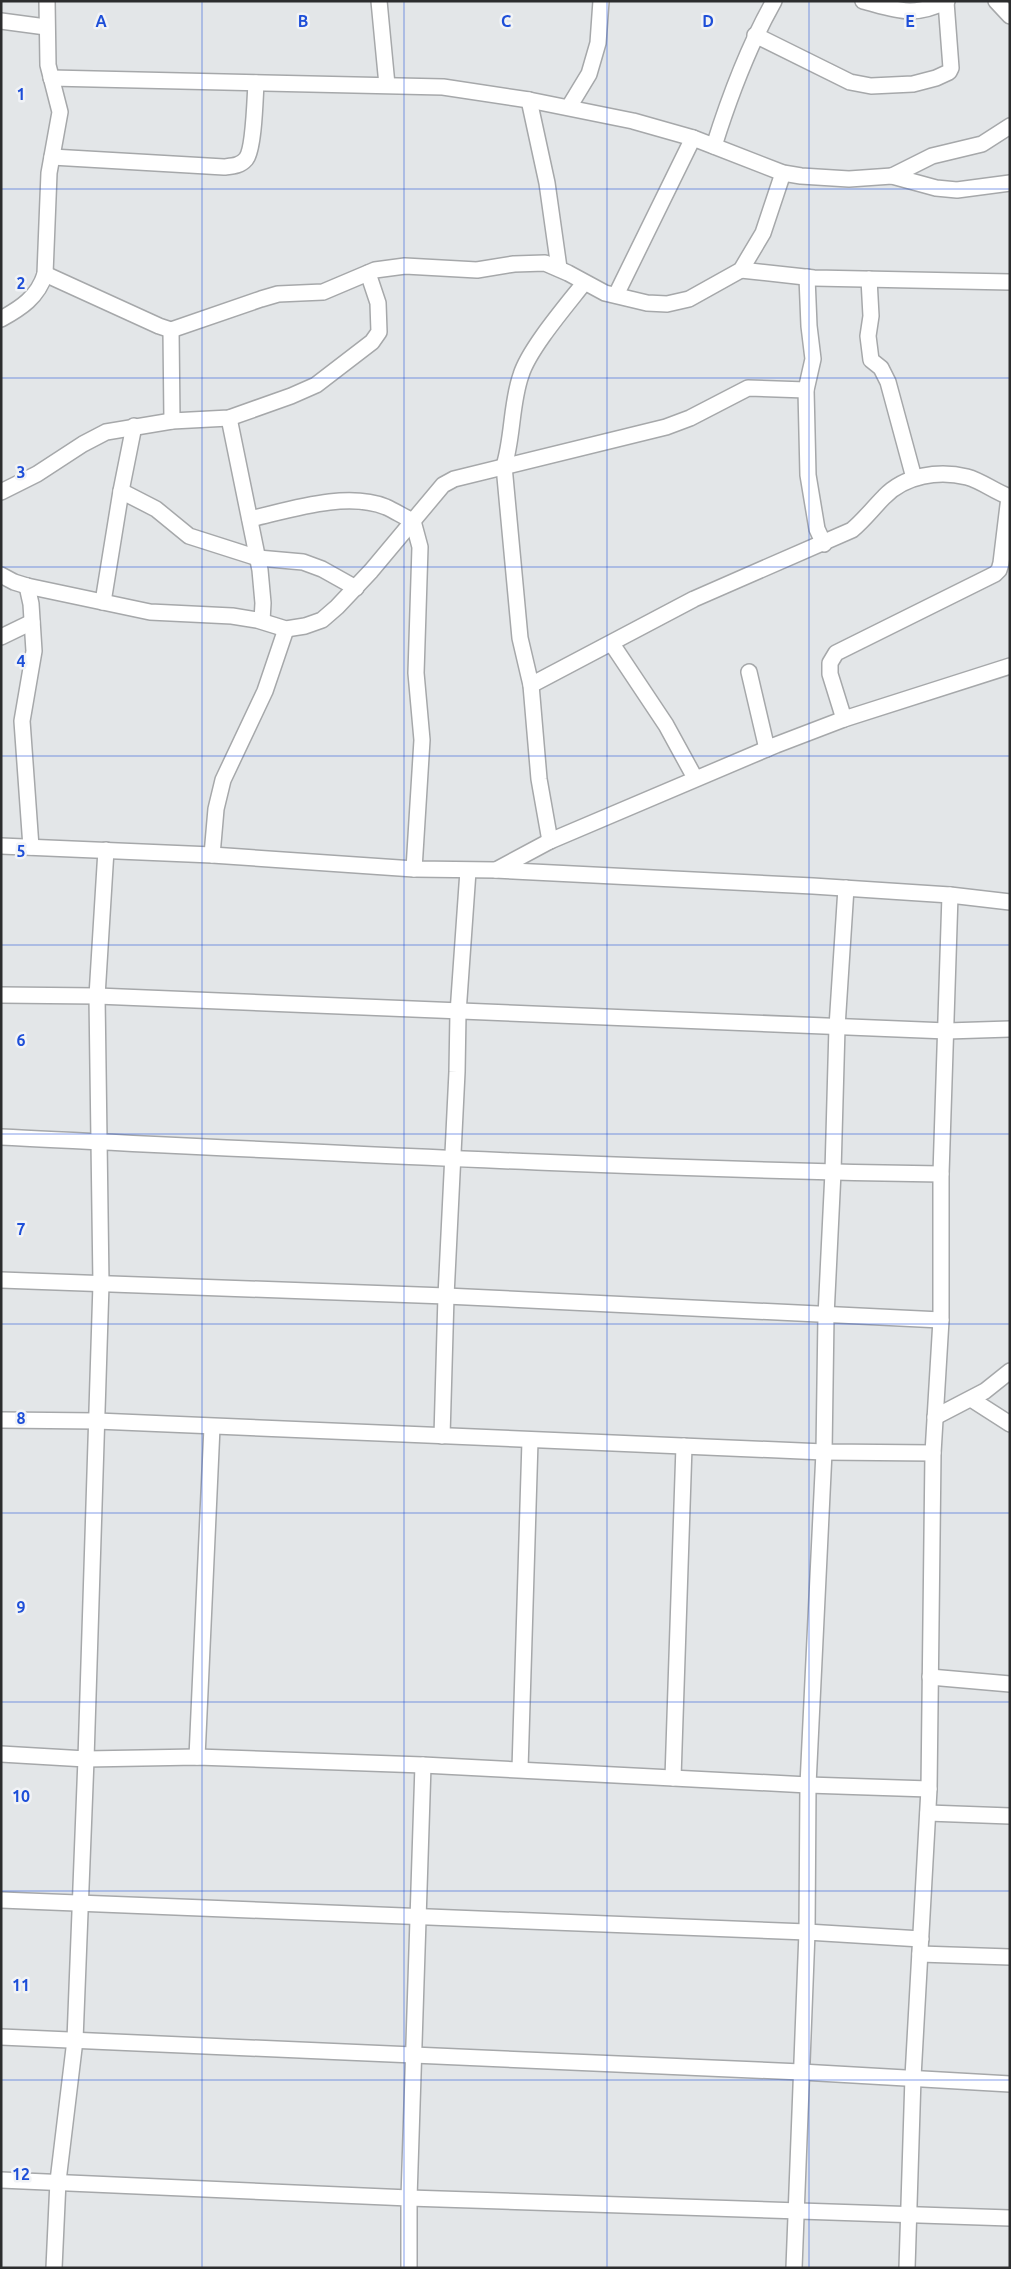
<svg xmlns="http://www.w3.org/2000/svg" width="1011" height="2269" font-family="Ubuntu,sans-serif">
  <rect width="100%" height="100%" fill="#e3e6e8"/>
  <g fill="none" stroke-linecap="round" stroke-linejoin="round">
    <defs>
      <g id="street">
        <path d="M379,1L387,85"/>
        <path d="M863,1C897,10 913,18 947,1"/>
        <path d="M996,1L1010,16"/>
        <path d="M1,21L46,27"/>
        <path d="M755,35L850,82L871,86L913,84L936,78L949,72L951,68L946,2"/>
        <path d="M51,78L443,87L529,100L633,121L693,138L783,173L801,176L849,179L892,176L936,188L957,190L1010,183"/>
        <path d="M529,100L547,183L559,268"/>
        <path d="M569,107L589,74L598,43L601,1"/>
        <path d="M714,146C730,95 748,47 774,1"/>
        <path d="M52,157L224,167C233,166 240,166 246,159C254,149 255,98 256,83"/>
        <path d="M892,176L932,156L982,144L1010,126"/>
        <path d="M741,270L814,278L1010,282"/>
        <path d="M45,274L159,326L171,330L261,299L278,294L323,292L375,270L405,266L477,270L514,264L545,263L568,273L605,293L647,303L667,304L689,299L741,270L763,233L783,173"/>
        <path d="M807,277L809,326L813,359L806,390L808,475L817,529L824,544"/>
        <path d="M869,279L871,316L868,336L871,360L881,368L888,382L914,478"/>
        <path d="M616,295L693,138"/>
        <path d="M1,319C21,308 38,297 45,274L49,173L60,112L48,65L47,1"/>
        <path d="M171,330L172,421"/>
        <path d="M229,418L260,570L263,603L262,621"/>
        <path d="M121,491L156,509L189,536L258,558L303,562L322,569L356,588"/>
        <path d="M1,492L37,474L83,444L106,432L172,421L229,418L291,396L316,385L372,342L379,332L378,303L368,273"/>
        <path d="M250,519C290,510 346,491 386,507C395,511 404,517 413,521L420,547L416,673L422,740L414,869"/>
        <path d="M1,575L14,582L27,586L150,612L232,616L257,620L286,629L305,626L322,620L337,607L371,571L443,485L454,479L666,427L690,418L748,388L806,390"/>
        <path d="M27,586L31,604L34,651L22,721L31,847"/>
        <path d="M103,602L121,491L134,426"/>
        <path d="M1,637L32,622"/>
        <path d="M612,644L666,725L695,778"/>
        <path d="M749,672L767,749"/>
        <path d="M531,685L694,599L852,530C864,520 873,508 884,497C905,475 939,470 967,477C982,481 995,492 1010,497"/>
        <path d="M844,719L830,674V663L836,653L995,574L999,570L1001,563L1009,497"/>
        <path d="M550,841L539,779L531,685L520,638L504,466C513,437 511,403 521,375C529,349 566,306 584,283"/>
        <path d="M1,846L212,855L414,869L495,870L813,886L950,895L1010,902"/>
        <path d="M212,855L216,809L223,780L265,691L286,629"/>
        <path d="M496,870L550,841L776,745L844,719L1010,666"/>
        <path d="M1,995L97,996L947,1031L1010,1029"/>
        <path d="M1,1137C314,1152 628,1169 941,1174"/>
        <path d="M1,1280L446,1296L941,1320"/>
        <path d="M971,1399L1010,1424"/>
        <path d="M935,1417L985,1391L1010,1371"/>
        <path d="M1,1420L97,1421L824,1452L933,1453"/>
        <path d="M442,1436L446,1296L457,1072L458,1013L468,871"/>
        <path d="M930,1677L1010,1684"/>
        <path d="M1,1754L86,1759L197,1757L423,1765L808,1785L929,1789"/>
        <path d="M197,1757L212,1427"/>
        <path d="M520,1769L530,1441"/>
        <path d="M673,1778L684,1446"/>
        <path d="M928,1813L1010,1816"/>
        <path d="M1,1900L807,1932L921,1939"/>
        <path d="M920,1954L1010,1957"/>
        <path d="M1,2037L801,2072L1010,2084"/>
        <path d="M1,2180L409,2198L1010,2218"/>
        <path d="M54,2268L58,2181L75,2040L86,1759L101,1284L97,996L106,850"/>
        <path d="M409,2268V2198L423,1765"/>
        <path d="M794,2268L807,1932L808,1785L824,1452L826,1316L833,1172L837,1027L846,888"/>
        <path d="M907,2268L913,2077L929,1789L933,1453L941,1320V1174L950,895"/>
      </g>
    </defs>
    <use href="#street" stroke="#a6a8aa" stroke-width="18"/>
    <use href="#street" stroke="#fff" stroke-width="15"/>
  </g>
  <path fill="none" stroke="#1d4ed8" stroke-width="1" stroke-opacity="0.55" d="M202,1V2268M404,1V2268M607,1V2268M809,1V2268M1,189H1010M1,378H1010M1,567H1010M1,756H1010M1,945H1010M1,1134H1010M1,1324H1010M1,1513H1010M1,1702H1010M1,1891H1010M1,2080H1010"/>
  <g font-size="16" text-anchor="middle" font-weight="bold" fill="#1d4ed8" stroke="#f1f3f6" stroke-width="5" stroke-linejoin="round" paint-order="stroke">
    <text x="101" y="27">A</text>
    <text x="303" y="27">B</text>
    <text x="506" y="27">C</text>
    <text x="708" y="27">D</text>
    <text x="910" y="27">E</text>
    <text x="21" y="100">1</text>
    <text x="21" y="289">2</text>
    <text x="21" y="478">3</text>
    <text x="21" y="667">4</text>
    <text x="21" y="857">5</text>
    <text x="21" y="1046">6</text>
    <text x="21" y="1235">7</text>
    <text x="21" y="1424">8</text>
    <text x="21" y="1613">9</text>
    <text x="21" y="1802">10</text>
    <text x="21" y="1991">11</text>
    <text x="21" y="2180">12</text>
  </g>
  <rect width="1011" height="2269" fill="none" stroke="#2c2d2e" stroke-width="5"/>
</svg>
